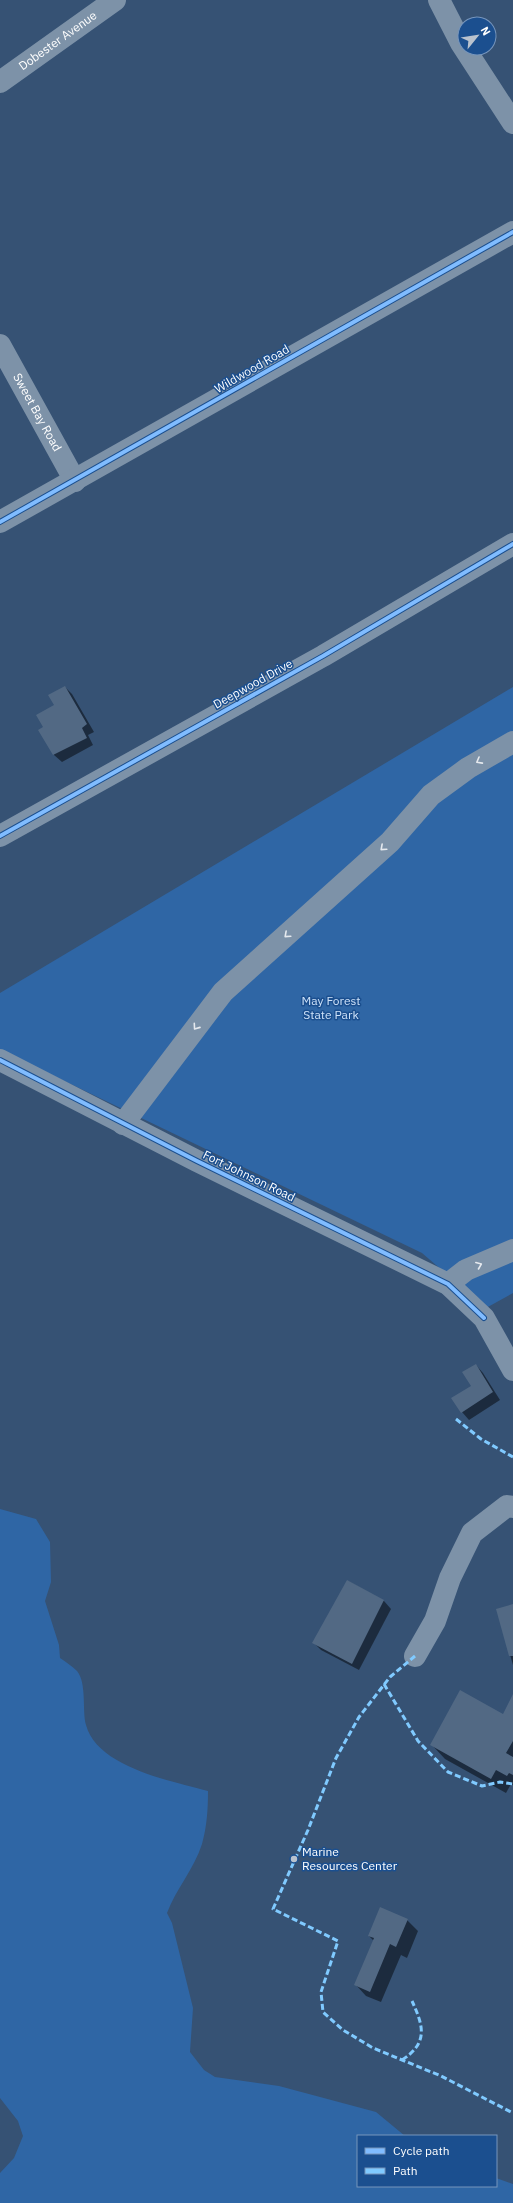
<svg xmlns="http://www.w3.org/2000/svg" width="513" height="2203" font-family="'IBM Plex Sans',sans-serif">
  <rect width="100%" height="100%" fill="#365274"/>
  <g fill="#2f66a5">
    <path d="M513,687V1293L486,1308L422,1253L0,1050V993Z"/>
    <path d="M0,1509L36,1519L50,1542L51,1582L45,1601L59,1645L60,1658C66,1662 72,1666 77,1671C87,1683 82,1711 86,1725C97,1767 171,1781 208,1791C208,1809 207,1826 202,1844C194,1869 176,1889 167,1913L172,1923L193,2008L190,2052L204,2070L215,2077L279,2086L376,2112L405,2136H358V2186H496V2178L513,2184V2203H0V2173L14,2158L23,2136L18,2121L0,2098Z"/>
  </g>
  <g fill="#0007">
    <path d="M65,687L72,694L94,732L88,735L93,745L62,762L54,755L40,730L45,727Z"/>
    <path d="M476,1365L483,1373L500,1400L469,1420L462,1412L472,1386Z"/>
    <path d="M348,1581L384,1601L391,1609L359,1670L321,1650L314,1643Z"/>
    <path d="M513,1605V1665L497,1610Z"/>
    <path d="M513,1696V1785L511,1784L506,1793L445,1759L431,1744L503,1716Z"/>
    <path d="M407,1920L418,1931L407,1958L401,1955L381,2002L366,1996L356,1985L374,1941L369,1936Z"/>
  </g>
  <g fill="#526984">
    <path d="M65,686L87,724L82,728L87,738L53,755L38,730L43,727L36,715L54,705L48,695Z"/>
    <path d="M476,1364L493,1392L461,1413L451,1398L471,1386L462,1372Z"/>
    <path d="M347,1580L384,1600L352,1664L312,1643Z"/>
    <path d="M513,1604V1656H509L496,1609Z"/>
    <path d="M460,1690L503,1714L513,1694V1741L506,1753L513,1757V1775L509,1773L507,1776L496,1770L491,1779L430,1745Z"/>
    <path d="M380,1907L408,1919L396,1947L390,1944L370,1992L354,1985L374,1938L368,1936Z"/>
  </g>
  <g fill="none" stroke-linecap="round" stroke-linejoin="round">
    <g stroke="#7d92a8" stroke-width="22">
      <path d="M439,0L461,43L513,123"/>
      <path id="s1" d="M0,82L115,0"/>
      <path id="s2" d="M0,345L75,481"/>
      <path d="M0,522L513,232"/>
      <path d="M0,836L323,656L513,544"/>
      <path d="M0,1060L197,1161L448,1284L484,1318L513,1370"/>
      <path d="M123,1124L223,992L390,842L431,795L468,768L513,742"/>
      <path d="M448,1284L466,1270L513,1250"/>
      <path d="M415,1656L435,1621L450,1578L472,1533L507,1506L513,1507"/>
    </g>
    <g stroke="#80caff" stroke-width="3" stroke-dasharray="6 3" stroke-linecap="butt">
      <path d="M456,1419L481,1439L513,1457"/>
      <path d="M415,1656L390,1677L359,1717L336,1758L308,1830L273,1909L338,1941L321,1992L323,2012L343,2030L373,2048L441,2076L513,2113"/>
      <path d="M384,1684L418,1741L448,1772L482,1786L500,1782L513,1784"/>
      <path d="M402,2060C428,2043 424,2027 412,2001"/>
    </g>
    <defs>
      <g id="cycleway">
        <path d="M0,522L513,232"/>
        <path d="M0,836L323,656L513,544"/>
        <path d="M0,1060L197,1161L448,1284L484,1318"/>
      </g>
    </defs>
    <use href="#cycleway" stroke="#1b4f8f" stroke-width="6"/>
    <use href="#cycleway" stroke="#80bcff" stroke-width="4"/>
  </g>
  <defs><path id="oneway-chevron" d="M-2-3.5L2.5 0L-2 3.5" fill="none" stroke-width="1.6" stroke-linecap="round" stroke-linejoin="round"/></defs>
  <g stroke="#e5e9ee">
    <use href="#oneway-chevron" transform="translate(479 761) rotate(151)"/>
    <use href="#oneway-chevron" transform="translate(383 848) rotate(138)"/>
    <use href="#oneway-chevron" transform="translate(287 935) rotate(138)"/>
    <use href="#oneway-chevron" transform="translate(196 1027) rotate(125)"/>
    <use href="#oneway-chevron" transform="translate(479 1265) rotate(-22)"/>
  </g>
  <circle fill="#b9c2ce" stroke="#1b4f8f" stroke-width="1.5" cx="294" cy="1859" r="4"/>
  <g text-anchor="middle" stroke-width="3" stroke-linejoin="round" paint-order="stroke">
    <g font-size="12" fill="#fff" stroke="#1b4f8f">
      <text dy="4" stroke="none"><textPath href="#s1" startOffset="71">Dobester Avenue</textPath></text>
      <text transform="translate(252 369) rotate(-30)" y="4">Wildwood Road</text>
      <text dy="4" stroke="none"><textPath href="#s2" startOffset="77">Sweet Bay Road</textPath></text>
      <text transform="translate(253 684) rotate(-29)" y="4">Deepwood Drive</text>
      <text transform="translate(249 1176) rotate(26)" y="4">Fort Johnson Road</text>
    </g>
    <g font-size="12" fill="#cfe3fa" stroke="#1b4f8f">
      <text x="331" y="1005">May Forest<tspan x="331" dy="14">State Park</tspan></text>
    </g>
    <g font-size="12" fill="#fff" stroke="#1b4f8f" text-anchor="start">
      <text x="302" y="1856">Marine<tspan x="302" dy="14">Resources Center</tspan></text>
    </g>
  </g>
  <rect x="357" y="2135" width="140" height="52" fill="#1b4f8f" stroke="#7695bc"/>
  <rect x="365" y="2148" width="20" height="6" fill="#80bcff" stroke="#7695bc"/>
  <text x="393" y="2155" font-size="12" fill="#ffffff">Cycle path</text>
  <rect x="365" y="2168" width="20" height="6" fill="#80caff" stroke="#7695bc"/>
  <text x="393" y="2175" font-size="12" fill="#ffffff">Path</text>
  <g transform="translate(477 36) rotate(60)"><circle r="19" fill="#1b4f8f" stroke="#7695bc"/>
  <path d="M0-3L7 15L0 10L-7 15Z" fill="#b9c2ce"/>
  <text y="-6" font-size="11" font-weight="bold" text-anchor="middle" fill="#ffffff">N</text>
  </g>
</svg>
